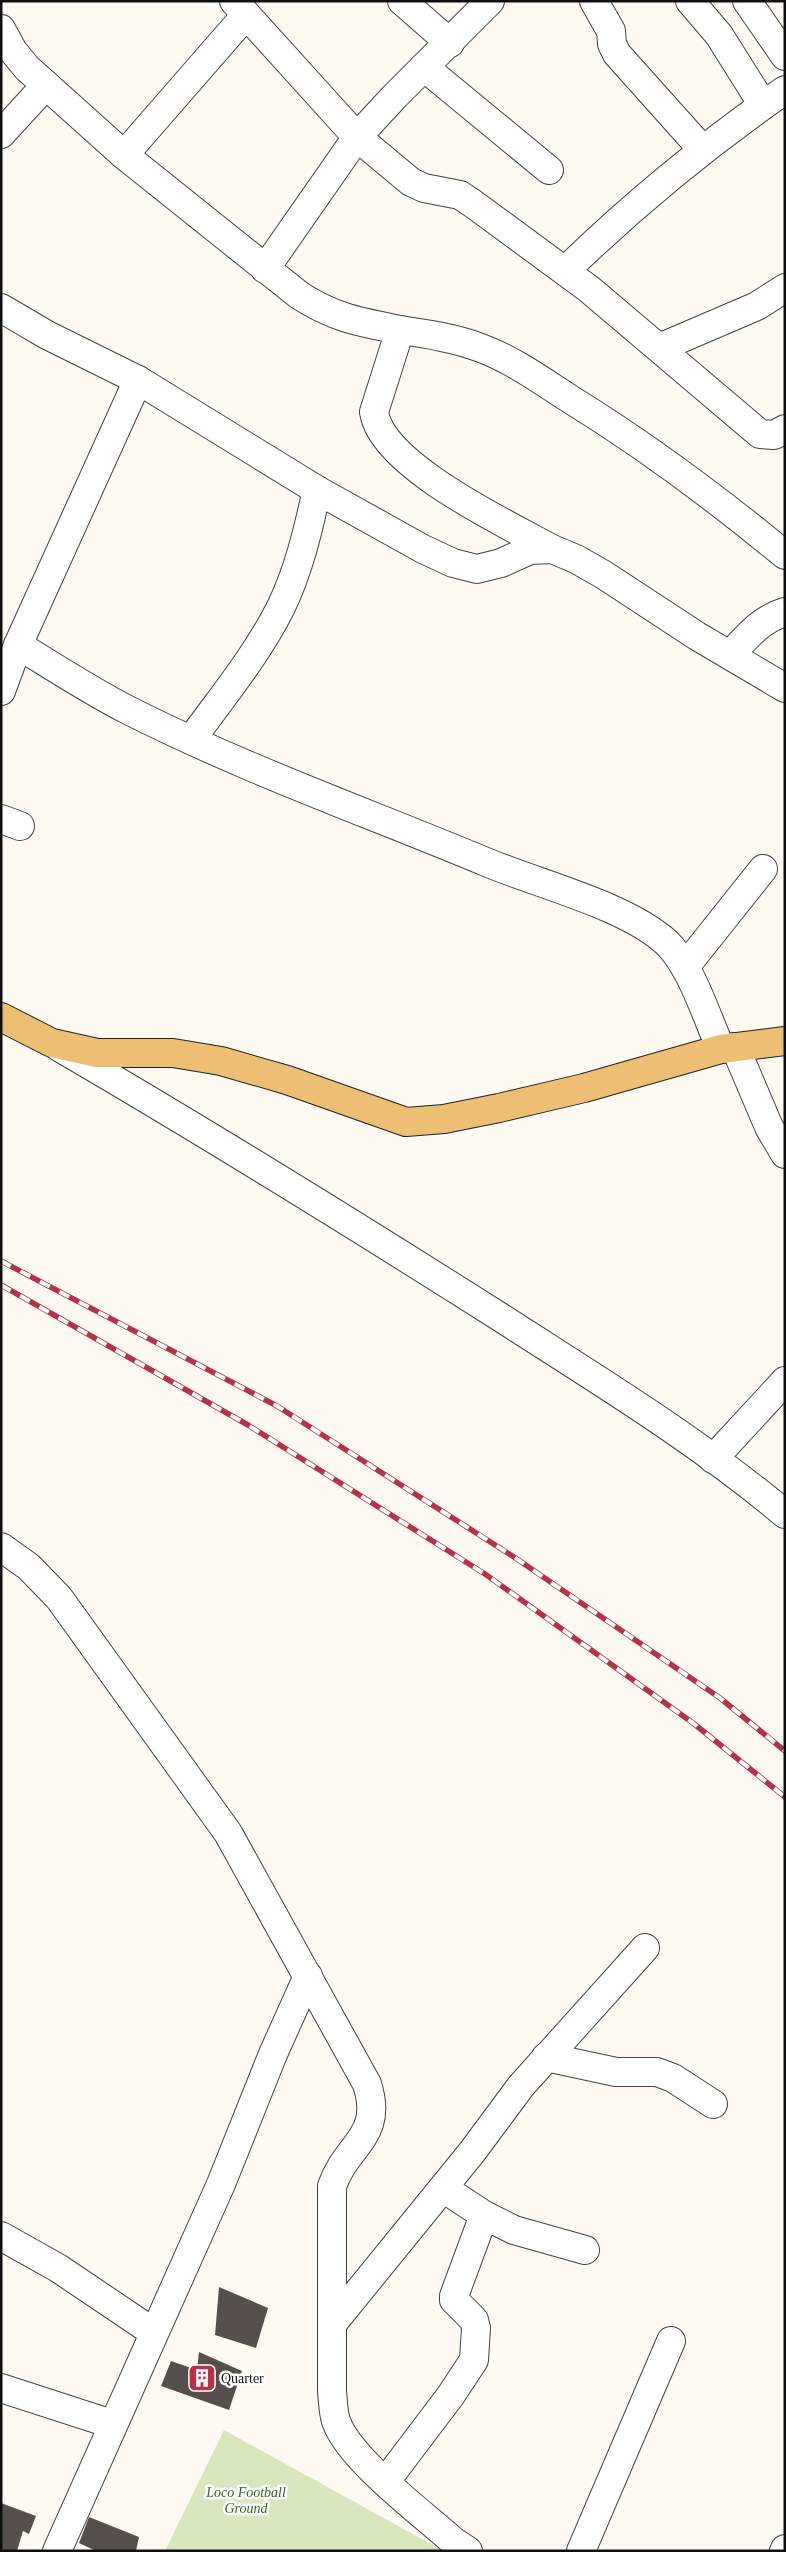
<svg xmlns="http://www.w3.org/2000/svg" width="786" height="2552" font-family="'Times New Roman',serif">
  <rect width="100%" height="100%" fill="#fefaf2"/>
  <path fill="#d8e6be" d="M224,2430L440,2549L439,2551H165Z"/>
  <g fill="#574f4c">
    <path d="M219,2287L268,2308L256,2348L215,2335Z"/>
    <path d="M199,2352L242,2371L229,2410L161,2386L171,2361L197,2370Z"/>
    <path d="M1,2503L36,2516L29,2534L23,2531L17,2551H1Z"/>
    <path d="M89,2517L139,2537L136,2551H96L79,2543Z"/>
  </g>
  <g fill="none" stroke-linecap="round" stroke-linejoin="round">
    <defs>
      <g id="minor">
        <path d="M234,1L357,137L411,182L424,188L460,195L472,203L589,289L760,434L774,435L785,429"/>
        <path d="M402,1L450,43"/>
        <path d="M594,1L611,31L612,44L617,54L702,149"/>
        <path d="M690,1L719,35L763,105"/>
        <path d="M747,1L785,56"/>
        <path d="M1,29L13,51L27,68L124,155L299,295C334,318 360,322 400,330L374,412C381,465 507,524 552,549"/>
        <path d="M424,67L549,170"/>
        <path d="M1,134L46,85"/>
        <path d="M124,155L246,15"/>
        <path d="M265,269L357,137L394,97L490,1"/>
        <path d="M565,271C636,202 704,146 785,90"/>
        <path d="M1,308L47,335L138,380L317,490L423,549L453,563L477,569L501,563L530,550L552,549L576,559L604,575L697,636L785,688"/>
        <path d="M400,330C427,334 455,338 481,348C513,360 542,381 570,399C646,446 716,498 785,555"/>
        <path d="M659,348L757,306L785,288"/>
        <path d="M138,380L18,645C54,667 89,690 126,709C242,768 366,812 486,862C538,884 625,905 666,942C691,965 707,1018 721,1049"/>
        <path d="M731,654C747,637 761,619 785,612"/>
        <path d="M1,691L18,645"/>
        <path d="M191,740C222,697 257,655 281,607C299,570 308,530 317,490"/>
        <path d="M1,819L20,826"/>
        <path d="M685,967L763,869"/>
        <path d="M59,1047C208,1134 355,1225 500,1317C596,1379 697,1440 785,1514"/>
        <path d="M735,1047L769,1127L785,1154"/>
        <path d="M713,1459L785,1381"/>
        <path d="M1,1547L29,1567L59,1598L228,1833L367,2084C384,2137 347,2143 332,2186V2391C333,2400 333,2412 336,2421C349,2459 422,2513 453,2541L468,2551"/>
        <path d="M546,2057L616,2072H657L673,2078L713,2104"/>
        <path d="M443,2188L484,2215L514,2230L585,2250"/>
        <path d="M1,2236L58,2268L153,2332"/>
        <path d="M333,2323L472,2152L521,2086L645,1948"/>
        <path d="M1,2388L112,2424"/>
        <path d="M386,2481L451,2395L474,2360L476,2328L474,2320L454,2300V2296L484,2215"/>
        <path d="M57,2551L221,2184L273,2054L308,1976"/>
        <path d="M581,2551L671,2341"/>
        <path d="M784,2551L785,2549"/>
      </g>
      <path id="major" d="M1,1017L52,1043L97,1053H173L221,1061L287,1080L406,1122L444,1119L499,1108L584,1088L721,1049L785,1041"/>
    </defs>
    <use href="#minor" stroke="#424242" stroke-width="30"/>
    <use href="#major" stroke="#202020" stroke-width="30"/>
    <use href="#minor" stroke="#fff" stroke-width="28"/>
    <use href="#major" stroke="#edbf74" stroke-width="28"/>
    <defs>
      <g id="rail">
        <path d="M1,1261L277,1406L514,1557L720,1698L785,1751"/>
        <path d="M1,1285L248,1425L485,1574L693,1723L785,1797"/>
      </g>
    </defs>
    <use href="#rail" stroke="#b4324a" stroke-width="5.5"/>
    <use href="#rail" stroke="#fff" stroke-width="4" stroke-dasharray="11" stroke-linecap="butt"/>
  </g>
  <defs>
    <symbol id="building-square" viewBox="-11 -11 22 22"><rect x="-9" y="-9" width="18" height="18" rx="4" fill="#b4324a" stroke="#fff"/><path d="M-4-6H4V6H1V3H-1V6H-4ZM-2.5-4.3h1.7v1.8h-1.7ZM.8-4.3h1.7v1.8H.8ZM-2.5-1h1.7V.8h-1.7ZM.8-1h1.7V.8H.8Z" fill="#fff"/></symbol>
  </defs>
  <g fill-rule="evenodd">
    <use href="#building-square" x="186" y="2362" width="32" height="32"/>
  </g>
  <g text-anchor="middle" stroke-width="5" stroke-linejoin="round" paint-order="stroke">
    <g font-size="14" fill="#0f0f0f" stroke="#fff" text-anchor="start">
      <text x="221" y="2383">Quarter</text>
    </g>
    <g font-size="14" font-style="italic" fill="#396224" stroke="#fff">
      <text x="246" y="2497">Loco Football<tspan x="246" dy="16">Ground</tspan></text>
    </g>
  </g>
  <rect width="786" height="2552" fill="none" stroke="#0f0f0f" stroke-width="5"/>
</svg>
